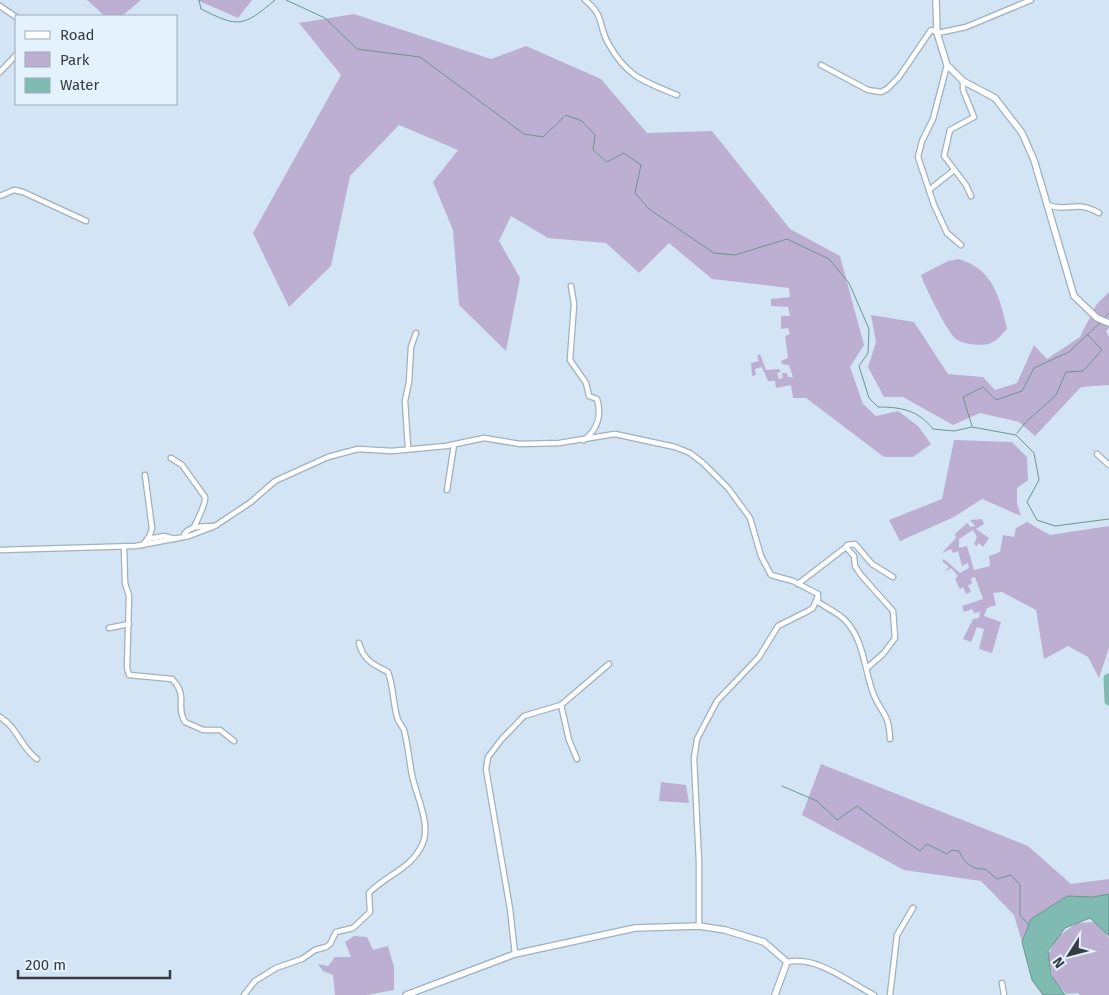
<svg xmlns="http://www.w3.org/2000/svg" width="1109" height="995" font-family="'Fira Sans',sans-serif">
  <rect width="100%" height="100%" fill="#d3e5f4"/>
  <g fill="#bdafd1">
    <path d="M87,0H141L122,16H105Z"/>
    <path d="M197,0H252L238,18Z"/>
    <path d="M354,14L491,59L526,46L601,79L647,133L712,131L790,229L840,256L864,345L850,367L863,404L876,416L898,411L918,426L931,444L913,457H884L806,398H793L791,385L776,388L775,381H768L762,367L755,369L756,375L752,376L751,363L759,361L757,356L760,354L766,370L779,369L781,372L777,373L779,379L783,378L782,373H787L788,377H793L789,365L782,364L781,361L788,358L785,336L790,334L788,328L781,329V316H790L788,307L771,306V299L790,297L789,288L712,279L669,243L639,273L606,243L548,238L511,216L499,241L520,278L506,351L459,305L453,230L433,182L458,150L399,125L350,176L331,266L289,307L253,233L341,75L299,23Z"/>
    <path d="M958,259C993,268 1000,298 1007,329C1003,333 998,340 993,342C985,347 964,345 956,339C948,334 924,285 921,275L948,261Z"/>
    <path d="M1109,292V328L1106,331L1109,337V385L1081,387L1035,436L1019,422L980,413L953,425L903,397H884L868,367L876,342L871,315L914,322L948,374L983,377L995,390L1017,383L1034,345L1047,359L1080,337L1096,305Z"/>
    <path d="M954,440L1012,442L1027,457L1028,480L1017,488V503L1021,516L982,499L954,517L900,541L889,520L942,499Z"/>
    <path d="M982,519L984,524L976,529L989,538L983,547L979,543L977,546L974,544L977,537L973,530L959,539V548L967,546L974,570L990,566L989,556L1000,552L1003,535L1014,537L1016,528L1027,522L1050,535L1109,526V648L1099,678L1088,657L1068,646L1044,659L1036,610L1002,592L993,593L996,605L987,608L984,616L1001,622L992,653L979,649L984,629L977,627L971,642L963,639L973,619L979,618L980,612L974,613L972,609L964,612L962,606L983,599L975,577L971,578L972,584L968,585L971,592L966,594L963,587L960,589L955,579L958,576L951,568L944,572L949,567L942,561L944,559L960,573L969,568L968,563L962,566L958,551L953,553L951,549L942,553L956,538L955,534L967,523L971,527L975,526L970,520Z"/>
    <path d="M821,764L1028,846L1071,884L1109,879V894L1093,897L1067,896L1031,919L1022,942L1014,915L981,881L904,870L802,815Z"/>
    <path d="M661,782L686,785L689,803L659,801Z"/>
    <path d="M1097,922L1109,938V995H1080L1078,993L1066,994L1053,979L1048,955L1056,938L1077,923Z"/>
    <path d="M354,936L367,937L373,950L388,946L394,967V990L367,995H335L333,975L323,971L318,964L328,966L335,957H351L345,942Z"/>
  </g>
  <path fill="#80bbb1" stroke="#6a9590" d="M1109,894V936L1090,918L1065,928L1048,951L1051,975L1065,995H1043L1032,980L1022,942L1031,919L1067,896L1093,897Z"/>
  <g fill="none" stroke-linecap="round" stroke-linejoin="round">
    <g stroke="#6a9590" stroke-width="1">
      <path d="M199,0L201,9C239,28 243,27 275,0"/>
      <path d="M286,0L325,18L357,49L420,57L524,134L543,137L566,115L582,121L595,135L593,150L607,162L624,153L641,165L635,193L649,209L714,253L735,255L787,239L829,259L849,283L869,329L868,353L859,366L869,398L878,407C901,407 918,410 933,429L954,431L972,427L1016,435L1034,453L1039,480L1027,502L1037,520L1055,526L1109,519"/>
      <path d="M1104,318L1109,313"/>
      <path d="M972,426L963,397L983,387L996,400L1022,391L1034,368L1069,352L1100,323"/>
      <path d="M1017,433L1026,422L1056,395L1066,372L1083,371L1102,350L1088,335"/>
      <path d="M1108,678L1109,675"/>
      <path d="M782,786L817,801L837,820L857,806C878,822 898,836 920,851L927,844L947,854L952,850L959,851C964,862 971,870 985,869L997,879L1011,875L1020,885V915L1029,925"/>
    </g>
    <path stroke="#80bbb1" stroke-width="9" d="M1108,678L1109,701"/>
    <defs>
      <g id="street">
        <path d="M585,0C605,16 598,25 608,43C627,77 643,81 677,95"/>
        <path d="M0,6L16,17"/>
        <path d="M821,65L868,90L881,92L887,89L899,77L931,30C934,30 936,33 938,33L966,27L1031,0"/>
        <path d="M947,65L933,119L922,141L918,157L934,205L947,233L961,245"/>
        <path d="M0,72L16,55"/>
        <path d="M963,81V90L974,117L950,130L944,156L966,185L971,196"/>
        <path d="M929,190L953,171"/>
        <path d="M0,196L14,190L23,192L86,221"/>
        <path d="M1047,205C1070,213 1074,199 1099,213"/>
        <path d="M571,286L574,304L570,360L586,383L589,396L597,399C602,416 598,429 584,440"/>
        <path d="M408,448L405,401L409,382L411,347L416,333"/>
        <path d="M1097,454L1109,465"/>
        <path d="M171,458L182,465L205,497C206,502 197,521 194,527"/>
        <path d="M447,490L454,445"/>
        <path d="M183,537C187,525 203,527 213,526"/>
        <path d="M148,539L164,536L175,539"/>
        <path d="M143,545L150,535L152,528L145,475"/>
        <path d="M124,546L125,583L129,596L127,668L129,675L172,679C189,697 175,705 185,722L203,730H220L234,741"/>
        <path d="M0,550L136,546L189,536L215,526L251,502L275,481L328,457L358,449L392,451L446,446L484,438L520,444L559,443L615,434L675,447L690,453L703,463L728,488L750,518L761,556L771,575L793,581L818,594V602C827,608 836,612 844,619C864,639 864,668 873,693C881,714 889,712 890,739"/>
        <path d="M798,584L846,547"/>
        <path d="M109,628L129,624"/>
        <path d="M867,668L883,654L895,638L893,611L861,575L855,566L854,556L846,547L847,545L855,544L872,564L893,577"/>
        <path d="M561,705L569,740L577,759"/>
        <path d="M0,717C18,728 21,748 37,759"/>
        <path d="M699,926V862L694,759L697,739L717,701L759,657L778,626L808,611L813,608L817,598"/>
        <path d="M515,954L510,909L486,769L488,757L501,740L524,716L561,705L609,664"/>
        <path d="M787,962C818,956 847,981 874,995"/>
        <path d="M1002,983L1004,995"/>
        <path d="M244,995L255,981L276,968L302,959L315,950L326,947L330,944L336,932L353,928L370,912L369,893C386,875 411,869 422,845C432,825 416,796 412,775C409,760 408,745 404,730C402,726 400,724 398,720C393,706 394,688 388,672C374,665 363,660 359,643"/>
        <path d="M890,995L897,935L913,908"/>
      </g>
      <g id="secondary">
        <path d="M936,0L937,33L947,65L963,81L995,98L1022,133L1034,160L1074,296L1097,318L1109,323"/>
        <path d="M406,995L515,954L635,928L699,926L725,930L764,942L787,962L775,995"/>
      </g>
    </defs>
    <use href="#street" stroke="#9fb0be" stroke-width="7"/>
    <use href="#secondary" stroke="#9fb0be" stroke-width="8"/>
    <use href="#street" stroke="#fff" stroke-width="4.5"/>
    <use href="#secondary" stroke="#fff" stroke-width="5.5"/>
  </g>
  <rect x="15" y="15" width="162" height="90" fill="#e4f2fe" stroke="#9ea9b3"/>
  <rect x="25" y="31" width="25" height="8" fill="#ffffff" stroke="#9ea9b3"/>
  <text x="60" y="40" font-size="15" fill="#353c42">Road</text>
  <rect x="25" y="52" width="25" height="15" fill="#bdafd1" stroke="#9ea9b3"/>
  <text x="60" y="65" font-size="15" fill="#353c42">Park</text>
  <rect x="25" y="78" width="25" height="15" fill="#80bbb1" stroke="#9ea9b3"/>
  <text x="60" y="90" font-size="15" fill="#353c42">Water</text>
  <g transform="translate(1069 955) rotate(234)" stroke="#e4f2fe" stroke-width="4" paint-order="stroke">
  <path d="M0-4L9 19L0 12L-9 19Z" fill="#353c42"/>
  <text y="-8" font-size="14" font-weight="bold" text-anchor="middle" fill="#353c42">N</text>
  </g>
  <path d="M18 970v8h152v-8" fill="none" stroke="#353c42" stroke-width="2.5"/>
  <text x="25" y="970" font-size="15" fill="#353c42" stroke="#e4f2fe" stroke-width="4" paint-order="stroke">200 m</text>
</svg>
